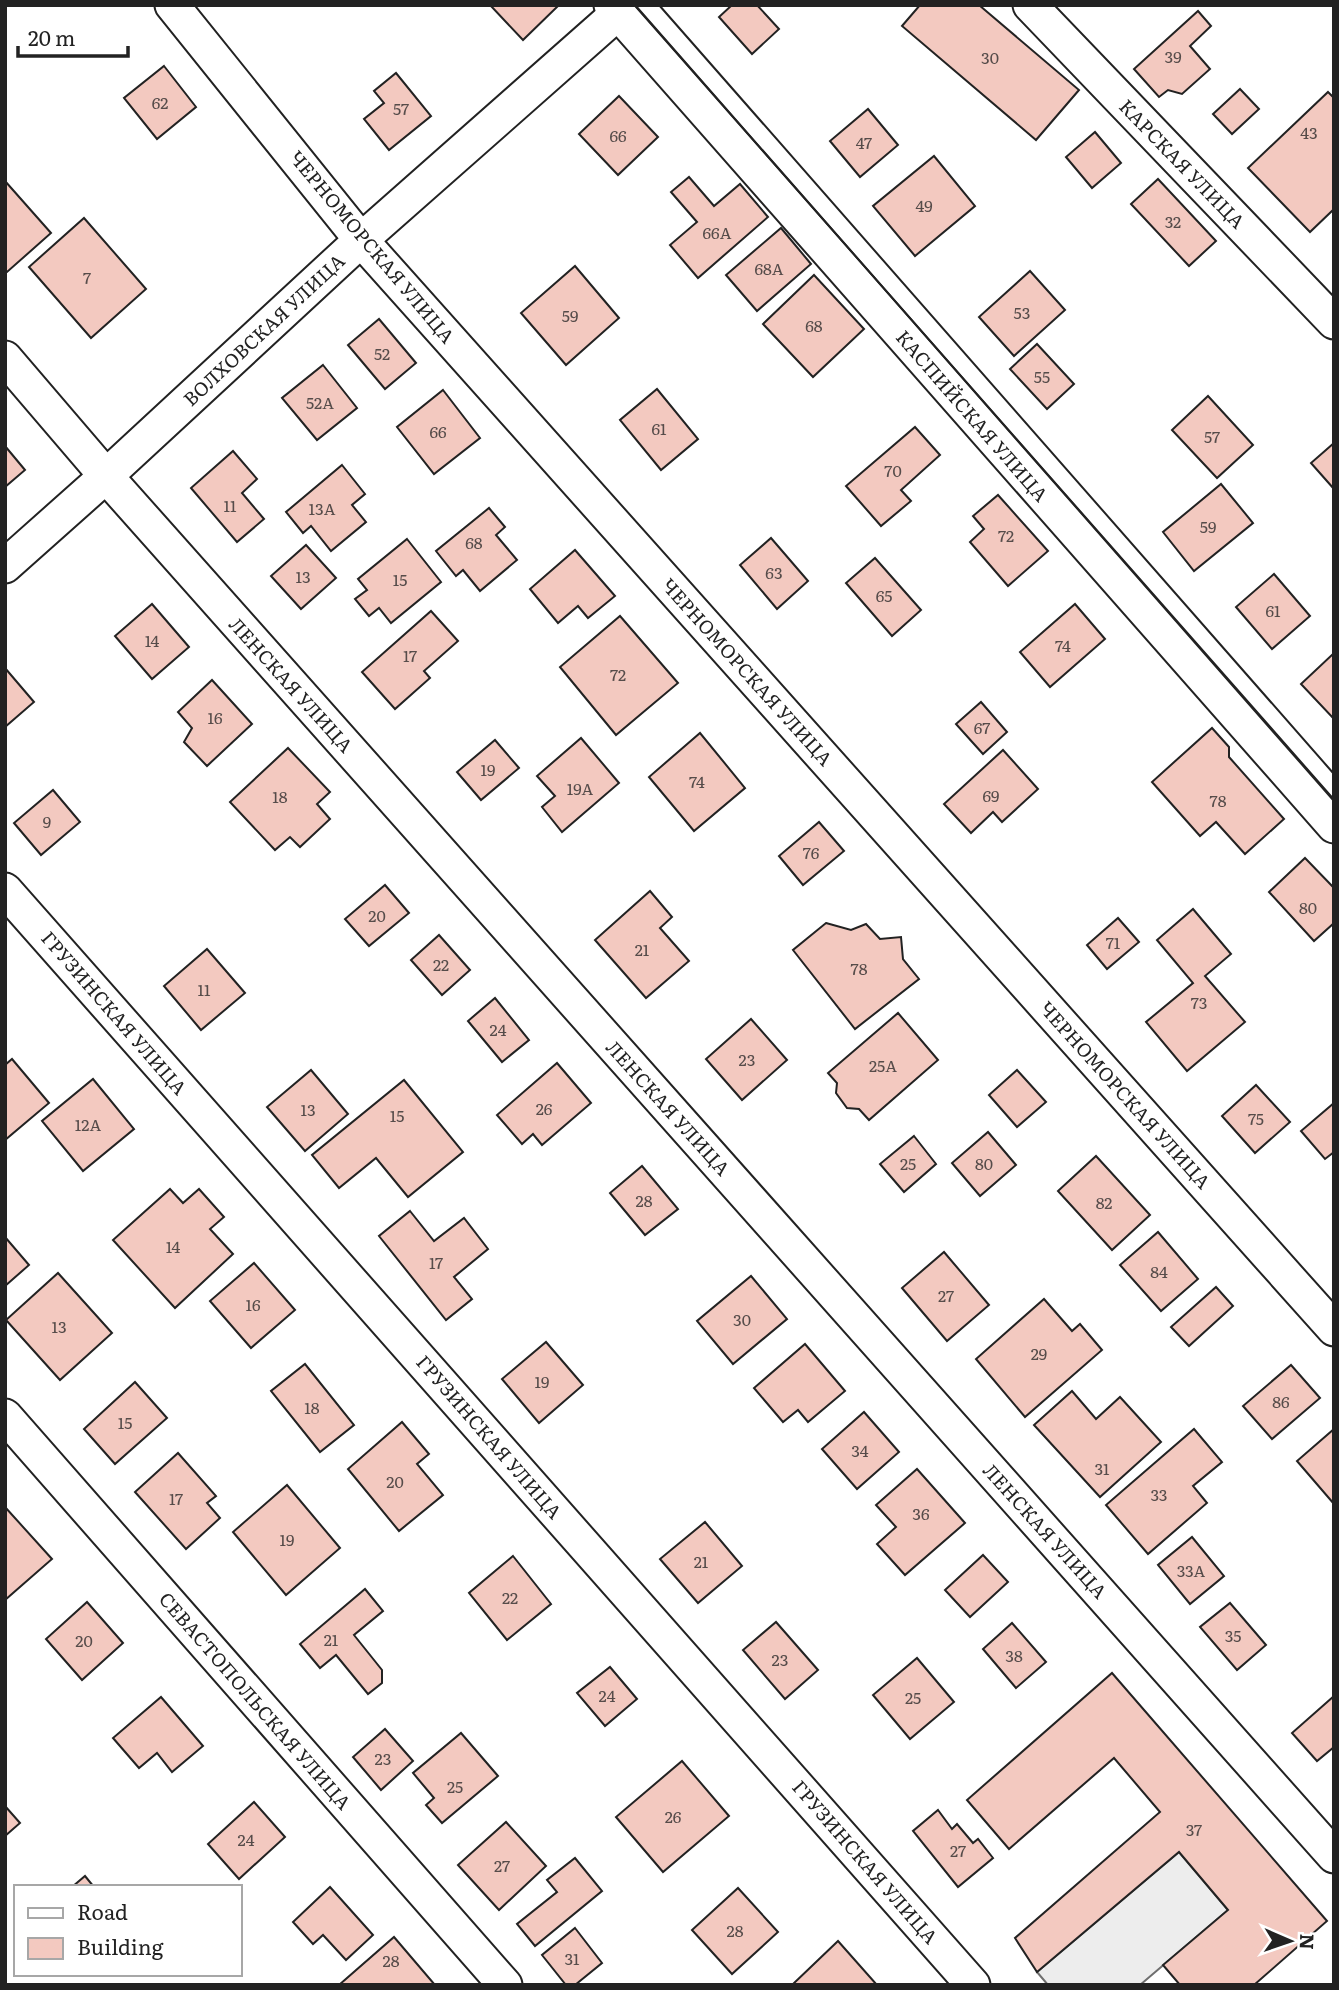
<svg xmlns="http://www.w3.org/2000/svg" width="1339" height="1990" font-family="Literata,serif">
  <rect width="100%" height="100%" fill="#fff"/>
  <path fill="#ededed" stroke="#6f6f6f" stroke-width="2" d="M1179,1852L1228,1910L1140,1985H1048L1037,1972Z"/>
  <g fill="#f3c9c0" stroke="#222" stroke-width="2">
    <path d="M490,5H559L523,40Z"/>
    <path d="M732,5H757L779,29L752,54L719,17Z"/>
    <path d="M920,5H979L1079,90L1036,140L902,26Z"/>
    <path d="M1198,11L1211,26L1190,46L1210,69L1182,94L1168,90L1159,97L1134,69Z"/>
    <path d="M164,66L196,107L157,139L124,98Z"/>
    <path d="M396,73L431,116L389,150L364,119L384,103L374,91Z"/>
    <path d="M1240,89L1259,109L1232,134L1213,114Z"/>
    <path d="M1328,92L1334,98V209L1310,232L1248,168Z"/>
    <path d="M619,96L658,137L618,175L579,134Z"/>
    <path d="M868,109L898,145L860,177L830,141Z"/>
    <path d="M1095,132L1121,163L1092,188L1066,157Z"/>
    <path d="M934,156L975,206L915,256L873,206Z"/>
    <path d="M689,177L714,206L740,184L768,217L698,278L670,245L697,222L671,192Z"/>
    <path d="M1158,179L1216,241L1189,266L1131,204Z"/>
    <path d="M5,181L51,233L7,272L5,270Z"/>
    <path d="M84,218L146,289L91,338L29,267Z"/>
    <path d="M781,228L811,264L757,311L726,275Z"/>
    <path d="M575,266L619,318L566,365L521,313Z"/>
    <path d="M1030,271L1065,310L1014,356L979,317Z"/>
    <path d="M814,275L864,329L813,377L763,324Z"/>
    <path d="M379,319L416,363L385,389L348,345Z"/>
    <path d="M1037,344L1074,384L1047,409L1010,369Z"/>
    <path d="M323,365L357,408L317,440L282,398Z"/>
    <path d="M657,389L698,439L661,470L620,420Z"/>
    <path d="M443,390L480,438L434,474L397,427Z"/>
    <path d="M1208,396L1253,445L1217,478L1172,430Z"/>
    <path d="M915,427L940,455L901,490L911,501L881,526L846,486Z"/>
    <path d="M1334,443V489L1311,463Z"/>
    <path d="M5,446L25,470L5,487Z"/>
    <path d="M233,451L257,479L242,493L264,519L237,542L191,488Z"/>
    <path d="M342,465L365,494L352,505L366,522L331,551L311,526L303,533L286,512Z"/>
    <path d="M1221,484L1253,523L1194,571L1163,532Z"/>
    <path d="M998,495L1048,551L1008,586L970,542L984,529L973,516Z"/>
    <path d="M489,508L505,527L496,535L517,560L480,591L463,570L456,576L436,551Z"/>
    <path d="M771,538L808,581L777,609L740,565Z"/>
    <path d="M407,539L441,582L391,623L379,608L369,616L355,599L367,590L358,579Z"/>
    <path d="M306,545L336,578L301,609L271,576Z"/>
    <path d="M575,550L615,596L588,618L578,606L558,623L530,589Z"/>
    <path d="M875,558L921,610L892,636L846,583Z"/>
    <path d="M1274,574L1310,616L1272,649L1236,607Z"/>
    <path d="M152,604L189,647L152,679L115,636Z"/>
    <path d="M1075,604L1105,639L1050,687L1020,652Z"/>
    <path d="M431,611L458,641L424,671L430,678L395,709L362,672Z"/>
    <path d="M620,616L678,683L616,735L560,667Z"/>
    <path d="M1334,653V719L1301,684Z"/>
    <path d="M5,668L34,702L5,727Z"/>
    <path d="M212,680L252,724L207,766L184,742L192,728L178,712Z"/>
    <path d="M981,702L1007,732L983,754L956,724Z"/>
    <path d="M1212,728L1229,747V757L1284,819L1245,854L1216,822L1200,836L1152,782Z"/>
    <path d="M700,733L745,788L694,831L649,777Z"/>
    <path d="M581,738L619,783L562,832L542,807L555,796L537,776Z"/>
    <path d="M495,740L519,768L481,800L457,772Z"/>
    <path d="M288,748L330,792L317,804L330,819L300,847L290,837L275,850L230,802Z"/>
    <path d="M1003,750L1038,789L1002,822L993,812L971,833L944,804Z"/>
    <path d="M53,790L80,822L41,855L14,823Z"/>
    <path d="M819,822L844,851L803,885L779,856Z"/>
    <path d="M1305,858L1334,888V923L1314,941L1269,892Z"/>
    <path d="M385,885L409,913L369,946L345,919Z"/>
    <path d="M650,891L672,917L660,928L689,961L646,998L595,940Z"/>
    <path d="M1193,909L1231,954L1205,976L1245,1022L1187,1071L1146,1022L1193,983L1157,940Z"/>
    <path d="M1118,918L1139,942L1107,969L1087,945Z"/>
    <path d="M826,923L851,930L866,924L880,939L901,937L903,959L919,979L855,1029L793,950Z"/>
    <path d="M439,935L470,970L442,995L411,960Z"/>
    <path d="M207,949L245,993L201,1030L164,986Z"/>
    <path d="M495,998L529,1040L502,1062L468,1021Z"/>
    <path d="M898,1013L938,1060L869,1120L859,1109L847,1108L836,1093L837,1083L828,1073Z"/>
    <path d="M751,1019L787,1060L742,1100L706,1059Z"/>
    <path d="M12,1059L49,1103L5,1140V1065Z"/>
    <path d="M557,1063L591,1103L542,1145L533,1134L522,1144L497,1115Z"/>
    <path d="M311,1070L348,1114L305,1151L267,1107Z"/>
    <path d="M1017,1070L1046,1102L1017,1127L989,1095Z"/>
    <path d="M93,1079L134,1129L83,1171L42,1121Z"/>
    <path d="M404,1080L463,1152L408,1197L376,1158L339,1188L312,1155Z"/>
    <path d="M1256,1085L1290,1122L1255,1153L1222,1116Z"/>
    <path d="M1334,1103V1152L1325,1159L1301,1131Z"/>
    <path d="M988,1132L1016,1165L980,1196L952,1163Z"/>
    <path d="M914,1136L936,1164L904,1192L880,1164Z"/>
    <path d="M1096,1156L1150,1215L1112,1250L1058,1191Z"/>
    <path d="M642,1166L678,1209L645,1235L610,1193Z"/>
    <path d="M170,1189L183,1203L199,1189L224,1217L210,1229L233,1254L175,1308L113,1240Z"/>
    <path d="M410,1211L434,1241L464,1218L488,1249L454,1277L472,1299L446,1320L379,1236Z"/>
    <path d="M1158,1232L1198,1279L1161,1311L1120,1265Z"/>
    <path d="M5,1237L29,1265L5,1286Z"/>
    <path d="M944,1252L989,1305L947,1341L902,1288Z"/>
    <path d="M254,1263L295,1310L251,1348L210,1301Z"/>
    <path d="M58,1273L112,1333L60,1380L6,1320Z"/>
    <path d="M751,1276L787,1319L733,1364L697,1321Z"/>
    <path d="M1216,1287L1233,1306L1189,1346L1171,1327Z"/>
    <path d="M1044,1299L1072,1331L1080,1324L1102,1350L1025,1417L976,1359Z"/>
    <path d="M546,1342L583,1385L539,1423L502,1379Z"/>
    <path d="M805,1344L845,1391L808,1422L798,1410L783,1422L754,1388Z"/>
    <path d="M305,1364L354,1425L320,1452L271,1391Z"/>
    <path d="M1291,1365L1320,1398L1272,1439L1243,1406Z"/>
    <path d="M135,1382L167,1418L115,1464L84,1429Z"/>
    <path d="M1072,1391L1096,1419L1120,1397L1161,1442L1100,1497L1034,1425Z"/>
    <path d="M864,1412L899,1452L857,1489L822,1449Z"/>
    <path d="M402,1422L429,1454L417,1464L443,1495L399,1531L348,1469Z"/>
    <path d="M1194,1429L1222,1462L1193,1486L1207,1503L1148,1554L1106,1505Z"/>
    <path d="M1334,1429V1504L1297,1461Z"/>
    <path d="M178,1453L216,1496L207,1503L220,1518L186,1549L135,1492Z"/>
    <path d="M917,1469L965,1523L905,1575L877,1544L896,1527L876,1505Z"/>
    <path d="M287,1485L340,1548L286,1595L233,1532Z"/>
    <path d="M5,1507L52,1559L5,1600Z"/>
    <path d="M705,1522L742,1566L698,1603L660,1559Z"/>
    <path d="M1192,1537L1224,1576L1190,1604L1158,1565Z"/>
    <path d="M983,1555L1008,1582L970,1617L945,1590Z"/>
    <path d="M513,1556L551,1604L507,1640L469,1593Z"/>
    <path d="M365,1589L383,1611L354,1635L382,1670V1683L368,1694L336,1655L320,1668L300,1644Z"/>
    <path d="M87,1602L123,1643L82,1680L46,1639Z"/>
    <path d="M1230,1603L1266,1645L1237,1670L1200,1627Z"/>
    <path d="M776,1622L818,1670L785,1699L743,1650Z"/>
    <path d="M1012,1623L1046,1662L1016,1688L983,1649Z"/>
    <path d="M917,1658L954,1702L910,1739L873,1695Z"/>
    <path d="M610,1667L637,1699L605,1726L577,1693Z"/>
    <path d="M1112,1673L1327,1921L1254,1985H1180L1163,1965L1228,1910L1179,1852L1037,1972L1015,1938L1160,1812L1114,1758L1009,1849L967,1800Z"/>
    <path d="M1334,1696V1747L1317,1761L1292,1733Z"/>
    <path d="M161,1697L203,1746L172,1772L157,1753L139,1768L113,1738Z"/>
    <path d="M385,1729L413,1761L381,1790L353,1757Z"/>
    <path d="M461,1733L498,1776L442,1823L426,1805L434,1798L413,1773Z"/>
    <path d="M682,1761L729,1816L663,1872L616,1817Z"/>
    <path d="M254,1802L285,1837L239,1879L208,1844Z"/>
    <path d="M5,1806L20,1823L5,1836Z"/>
    <path d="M938,1810L952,1829L957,1824L973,1843L978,1839L993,1858L958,1887L913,1831Z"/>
    <path d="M506,1822L546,1866L499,1910L458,1865Z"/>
    <path d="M575,1858L602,1891L535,1946L517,1924L557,1892L547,1880Z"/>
    <path d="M85,1876L94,1887H72Z"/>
    <path d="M330,1887L373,1935L346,1960L323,1935L313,1944L293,1922Z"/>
    <path d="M738,1888L778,1932L732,1974L692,1930Z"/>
    <path d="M575,1928L602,1963L575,1985H566L542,1955Z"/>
    <path d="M394,1937L435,1985H339Z"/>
    <path d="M838,1941L877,1985H792Z"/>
  </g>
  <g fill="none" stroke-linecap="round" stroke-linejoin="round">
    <defs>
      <g id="minor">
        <path d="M172,5L361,240L1334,1329"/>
        <path d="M611,5L1334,826"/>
        <path d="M1030,5L1334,322"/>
        <path d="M5,358L106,476L1334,1856"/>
        <path d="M5,566L106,476L361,240L618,13"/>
        <path d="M5,890L973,1985"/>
        <path d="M5,1416L505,1985"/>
      </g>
    </defs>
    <use href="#minor" stroke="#222" stroke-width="37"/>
    <use href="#minor" stroke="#fff" stroke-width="33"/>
    <g stroke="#222" stroke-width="2">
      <path d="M635,5L1334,801"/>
      <path d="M659,5L1334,774"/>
    </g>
  </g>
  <g text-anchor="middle" stroke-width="5" stroke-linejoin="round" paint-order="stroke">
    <g font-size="16" fill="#564c4a">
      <text x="1173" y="63">39</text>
      <text x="990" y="64">30</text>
      <text x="160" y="109">62</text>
      <text x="401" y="115">57</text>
      <text x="1309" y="139">43</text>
      <text x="618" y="142">66</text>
      <text x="864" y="149">47</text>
      <text x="924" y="212">49</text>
      <text x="1173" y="228">32</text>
      <text x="717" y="239">66А</text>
      <text x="769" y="275">68А</text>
      <text x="87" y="284">7</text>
      <text x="1022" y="319">53</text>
      <text x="570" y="322">59</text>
      <text x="814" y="332">68</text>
      <text x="382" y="360">52</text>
      <text x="1042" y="383">55</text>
      <text x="320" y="409">52А</text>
      <text x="659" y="435">61</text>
      <text x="438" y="438">66</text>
      <text x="1212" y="443">57</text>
      <text x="893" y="477">70</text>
      <text x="230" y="512">11</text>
      <text x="322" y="515">13А</text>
      <text x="1208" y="533">59</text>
      <text x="1006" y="542">72</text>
      <text x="474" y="549">68</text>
      <text x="774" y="579">63</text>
      <text x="303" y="583">13</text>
      <text x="400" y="586">15</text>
      <text x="884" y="602">65</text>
      <text x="1273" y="617">61</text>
      <text x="152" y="647">14</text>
      <text x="1063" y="652">74</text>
      <text x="410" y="662">17</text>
      <text x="618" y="681">72</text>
      <text x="215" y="724">16</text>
      <text x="982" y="734">67</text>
      <text x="488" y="776">19</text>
      <text x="697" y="788">74</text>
      <text x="580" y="795">19А</text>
      <text x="991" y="802">69</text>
      <text x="280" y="803">18</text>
      <text x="1218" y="807">78</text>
      <text x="47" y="828">9</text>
      <text x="811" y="859">76</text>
      <text x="1308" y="914">80</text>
      <text x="377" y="922">20</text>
      <text x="1113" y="949">71</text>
      <text x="642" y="956">21</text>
      <text x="441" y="971">22</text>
      <text x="859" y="975">78</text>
      <text x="204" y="996">11</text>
      <text x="1199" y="1009">73</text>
      <text x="498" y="1036">24</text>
      <text x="747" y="1066">23</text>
      <text x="883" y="1072">25А</text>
      <text x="544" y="1115">26</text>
      <text x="308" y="1116">13</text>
      <text x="397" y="1122">15</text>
      <text x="1256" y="1125">75</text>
      <text x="88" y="1131">12А</text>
      <text x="908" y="1170">25</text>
      <text x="984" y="1170">80</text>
      <text x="644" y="1207">28</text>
      <text x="1104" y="1209">82</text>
      <text x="173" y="1253">14</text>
      <text x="436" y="1269">17</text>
      <text x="1159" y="1278">84</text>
      <text x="946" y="1302">27</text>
      <text x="253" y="1311">16</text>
      <text x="742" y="1326">30</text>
      <text x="59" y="1333">13</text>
      <text x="1039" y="1360">29</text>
      <text x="542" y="1388">19</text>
      <text x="1281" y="1408">86</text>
      <text x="312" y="1414">18</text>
      <text x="125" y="1429">15</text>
      <text x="860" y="1457">34</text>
      <text x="1102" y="1475">31</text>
      <text x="395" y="1488">20</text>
      <text x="1159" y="1501">33</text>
      <text x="176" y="1505">17</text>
      <text x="921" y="1520">36</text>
      <text x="287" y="1546">19</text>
      <text x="701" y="1568">21</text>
      <text x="1191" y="1577">33А</text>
      <text x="510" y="1604">22</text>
      <text x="1233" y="1642">35</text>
      <text x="331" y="1646">21</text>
      <text x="84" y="1647">20</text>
      <text x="1014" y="1662">38</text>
      <text x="780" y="1666">23</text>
      <text x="607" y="1702">24</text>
      <text x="913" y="1704">25</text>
      <text x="383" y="1765">23</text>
      <text x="455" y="1793">25</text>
      <text x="673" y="1823">26</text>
      <text x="1194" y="1836">37</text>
      <text x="246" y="1846">24</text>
      <text x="958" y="1857">27</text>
      <text x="502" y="1872">27</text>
      <text x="735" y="1937">28</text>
      <text x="572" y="1965">31</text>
      <text x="391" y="1967">28</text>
    </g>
    <g font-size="19" fill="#222" stroke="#fff">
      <text transform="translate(1182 164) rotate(46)" y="7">КАРСКАЯ УЛИЦА</text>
      <text transform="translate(372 247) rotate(50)" y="7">ЧЕРНОМОРСКАЯ УЛИЦА</text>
      <text transform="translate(264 330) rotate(-43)" y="7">ВОЛХОВСКАЯ УЛИЦА</text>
      <text transform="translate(972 416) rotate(49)" y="7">КАСПИЙСКАЯ УЛИЦА</text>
      <text transform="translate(747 672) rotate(48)" y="7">ЧЕРНОМОРСКАЯ УЛИЦА</text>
      <text transform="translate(291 685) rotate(48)" y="7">ЛЕНСКАЯ УЛИЦА</text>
      <text transform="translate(114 1013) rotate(49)" y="7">ГРУЗИНСКАЯ УЛИЦА</text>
      <text transform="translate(1125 1095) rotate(48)" y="7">ЧЕРНОМОРСКАЯ УЛИЦА</text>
      <text transform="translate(668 1108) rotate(48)" y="7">ЛЕНСКАЯ УЛИЦА</text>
      <text transform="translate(489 1437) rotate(49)" y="7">ГРУЗИНСКАЯ УЛИЦА</text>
      <text transform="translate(1045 1531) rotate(48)" y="7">ЛЕНСКАЯ УЛИЦА</text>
      <text transform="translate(255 1701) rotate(49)" y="7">СЕВАСТОПОЛЬСКАЯ УЛИЦА</text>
      <text transform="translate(865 1862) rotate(49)" y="7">ГРУЗИНСКАЯ УЛИЦА</text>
    </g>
  </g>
  <rect width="1339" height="1990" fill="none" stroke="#222222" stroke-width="14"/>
  <rect x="14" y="1885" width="228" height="91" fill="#ffffff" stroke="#a7a7a7" stroke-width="2"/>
  <rect x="28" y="1908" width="35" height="10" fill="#ffffff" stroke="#a7a7a7" stroke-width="2"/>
  <text x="77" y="1920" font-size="21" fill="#222222">Road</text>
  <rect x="28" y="1938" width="35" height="21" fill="#f3c9c0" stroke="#a7a7a7" stroke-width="2"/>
  <text x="77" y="1955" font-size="21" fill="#222222">Building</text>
  <g transform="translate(1290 1941) rotate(92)" stroke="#ffffff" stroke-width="5" paint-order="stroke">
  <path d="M0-5L12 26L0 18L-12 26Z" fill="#222222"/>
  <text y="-10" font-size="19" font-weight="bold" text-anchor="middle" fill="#222222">N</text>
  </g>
  <path d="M18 46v10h110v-10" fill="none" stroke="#222222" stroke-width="3.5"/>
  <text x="28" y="46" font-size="21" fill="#222222" stroke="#ffffff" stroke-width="5" paint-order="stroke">20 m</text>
</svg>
